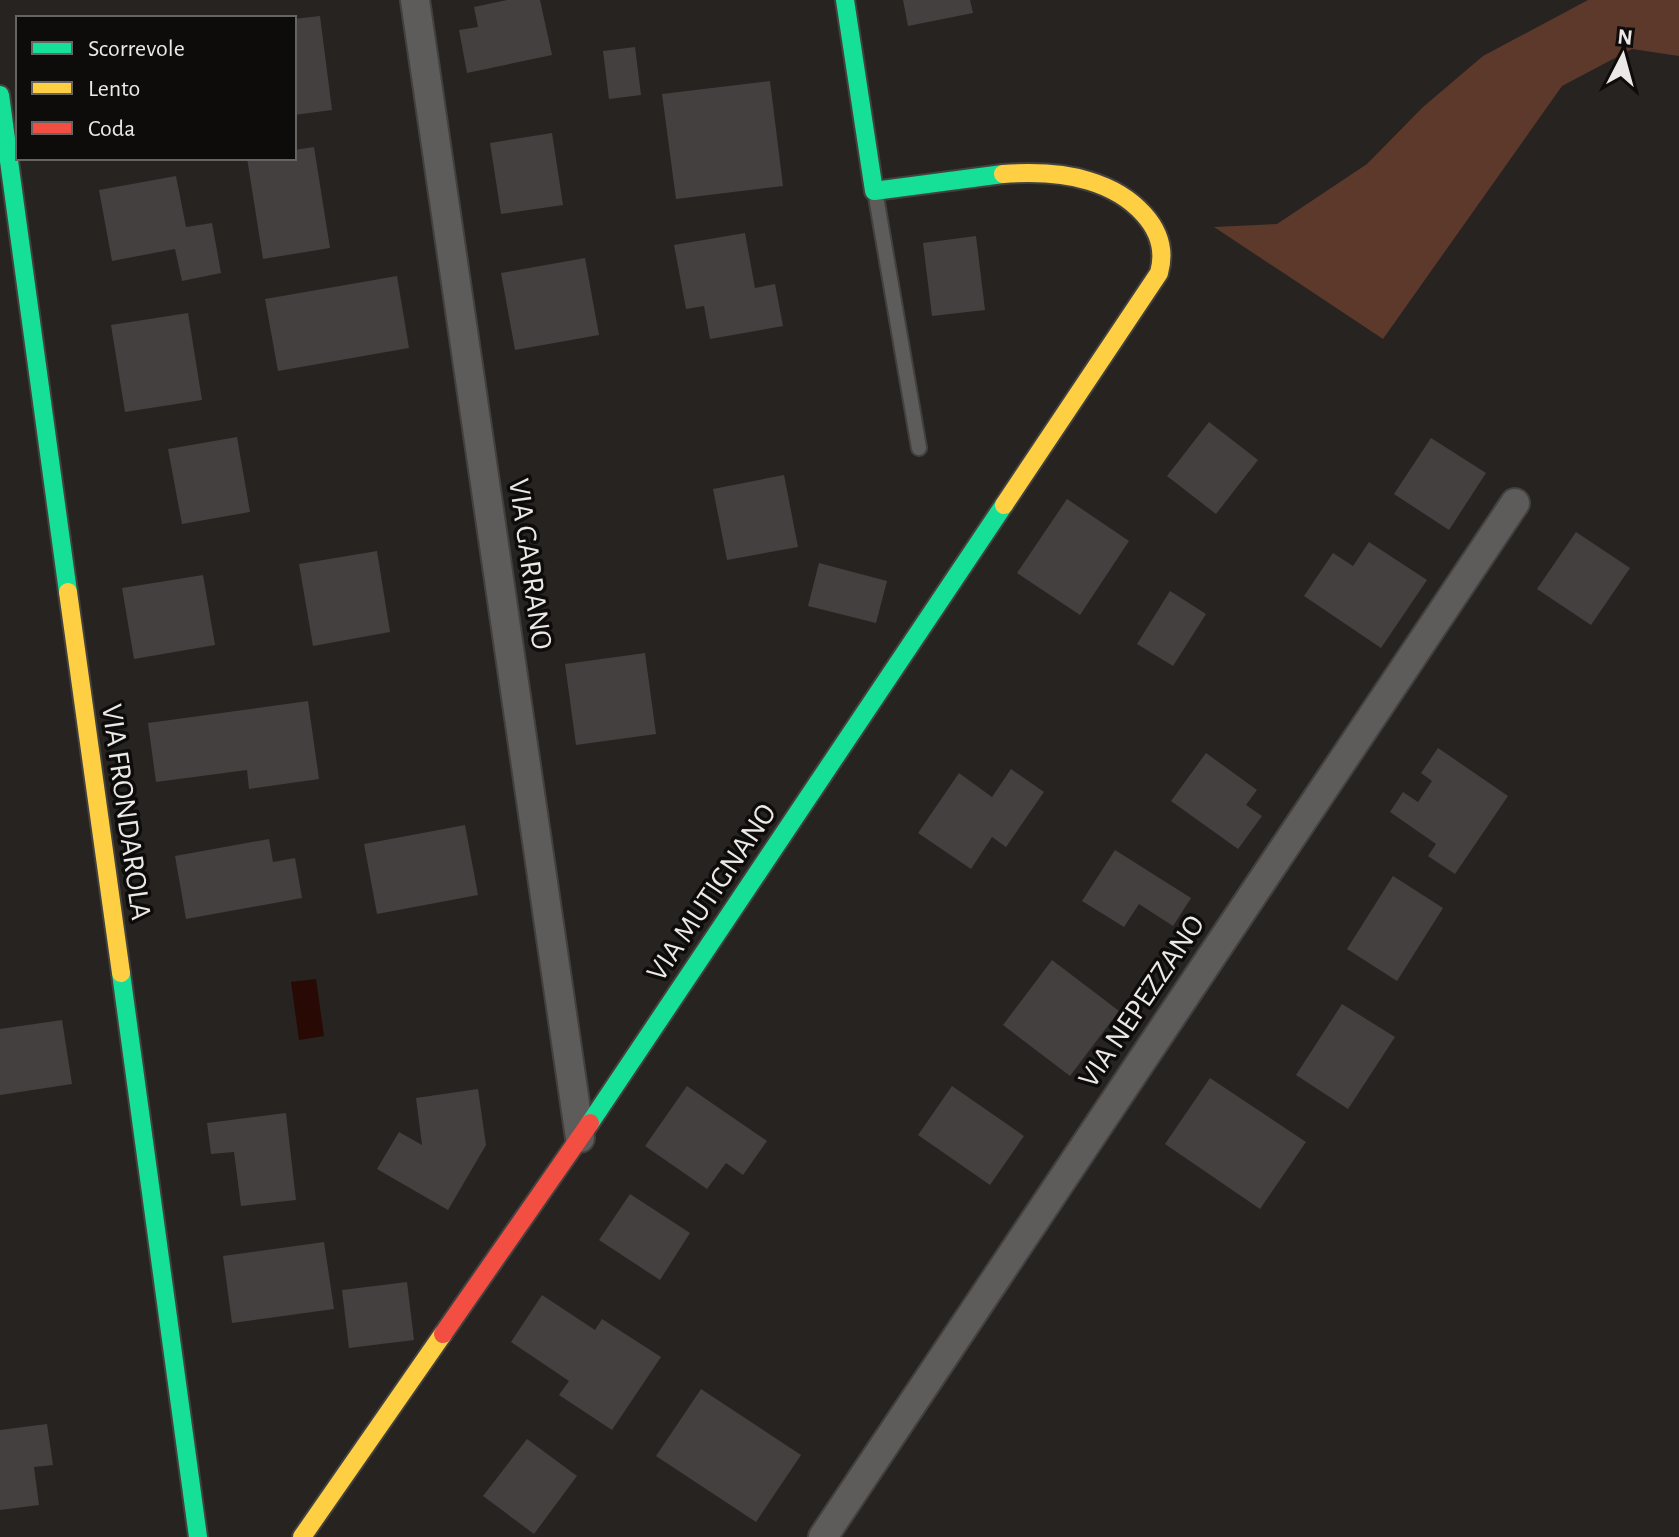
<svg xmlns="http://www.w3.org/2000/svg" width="1679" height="1537" font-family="'Alegreya Sans',sans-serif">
  <rect width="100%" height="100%" fill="#262321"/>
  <path fill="#5c392a" d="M1588,0H1679V56L1632,49L1562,86L1383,339L1214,227L1277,224L1367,164L1423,107L1483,56Z"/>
  <path fill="#290903" d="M316,979L324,1036L299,1040L291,982Z"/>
  <g fill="#43403f">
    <path d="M507,0H540L552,55L467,73L459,30L478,27L474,7Z"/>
    <path d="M903,0H970L973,13L908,26Z"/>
    <path d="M320,16L332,110L294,115V19Z"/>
    <path d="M635,47L641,95L609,99L603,51Z"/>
    <path d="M770,81L783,186L676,199L662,94Z"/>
    <path d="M552,133L563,205L501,214L490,143Z"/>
    <path d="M314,147L330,248L263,259L247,158H294V150Z"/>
    <path d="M176,176L186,227L212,223L221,273L182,281L175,249L112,261L99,190Z"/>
    <path d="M745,233L755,288L775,284L783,326L710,339L704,306L686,309L674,245Z"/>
    <path d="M976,236L985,310L932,316L923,243Z"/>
    <path d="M585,258L599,335L515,350L501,273Z"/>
    <path d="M397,276L409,348L278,371L265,299Z"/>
    <path d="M188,313L202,400L125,412L111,325Z"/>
    <path d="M1209,422L1258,460L1216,514L1167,476Z"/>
    <path d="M237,437L250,512L182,524L168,449Z"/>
    <path d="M1431,438L1486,473L1449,530L1394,494Z"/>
    <path d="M784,475L798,547L727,560L713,489Z"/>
    <path d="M1067,499L1129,541L1080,615L1017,573Z"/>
    <path d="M1576,532L1630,568L1591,625L1537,589Z"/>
    <path d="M1369,542L1427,580L1381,648L1304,596L1333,553L1353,566Z"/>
    <path d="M377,551L390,632L313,646L299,564Z"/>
    <path d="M819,563L887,581L876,623L808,606Z"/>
    <path d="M203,575L215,645L134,659L122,588Z"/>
    <path d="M1170,591L1206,614L1173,666L1137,644Z"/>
    <path d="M645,653L656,734L576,745L565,664Z"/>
    <path d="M308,701L319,779L249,789L247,770L156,782L148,723Z"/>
    <path d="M1438,748L1508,796L1455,874L1428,856L1436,844L1390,812L1403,792L1418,802L1432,781L1421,773Z"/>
    <path d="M1206,753L1257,790L1246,805L1262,816L1238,849L1171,801Z"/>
    <path d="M1011,769L1044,792L1006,847L992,837L971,869L918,833L959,773L992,797Z"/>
    <path d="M465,825L478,895L377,914L364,844Z"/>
    <path d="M269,839L273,862L295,858L302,898L186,919L175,856Z"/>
    <path d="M1115,850L1191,898L1173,926L1139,904L1124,927L1082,901Z"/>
    <path d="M1393,876L1443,908L1397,981L1347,949Z"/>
    <path d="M1052,960L1119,1011L1070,1076L1003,1025Z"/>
    <path d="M1342,1004L1395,1037L1348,1109L1296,1075Z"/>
    <path d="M62,1020L72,1084L0,1095V1029Z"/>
    <path d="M1210,1078L1306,1142L1260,1209L1165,1144Z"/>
    <path d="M687,1086L767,1141L743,1175L726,1163L707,1189L645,1146Z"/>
    <path d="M952,1086L1024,1136L990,1185L918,1135Z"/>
    <path d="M478,1089L486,1145L448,1210L377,1169L399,1132L422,1145L416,1098Z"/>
    <path d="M286,1113L296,1200L241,1206L234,1152L211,1154L207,1123Z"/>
    <path d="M630,1194L690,1233L660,1280L599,1240Z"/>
    <path d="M324,1242L334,1309L232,1323L223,1256Z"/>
    <path d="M407,1282L414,1340L349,1348L342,1290Z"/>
    <path d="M542,1295L595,1330L602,1319L661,1357L612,1430L559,1395L569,1381L511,1342Z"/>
    <path d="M701,1389L801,1455L756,1522L656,1456Z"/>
    <path d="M47,1424L53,1465L34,1467L39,1505L0,1510V1430Z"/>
    <path d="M527,1439L577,1476L534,1534L483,1496Z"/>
  </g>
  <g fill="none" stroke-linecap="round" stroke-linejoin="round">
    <defs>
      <path id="lane" d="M875,191L919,448"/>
      <g id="street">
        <path d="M415,0L580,1138"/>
        <path d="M823,1537L1515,503"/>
      </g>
      <g id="fast">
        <path d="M845,0L874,191L1003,174"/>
        <path d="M0,95L68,592"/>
        <path d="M121,973L198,1537"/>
        <path d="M590,1123L1004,505"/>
      </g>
      <g id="slow">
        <path d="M1003,174C1031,172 1061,172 1089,181C1129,193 1172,227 1159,273L1004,505"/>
        <path d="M68,592L121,973"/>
        <path d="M302,1537L443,1334"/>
      </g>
      <path id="jam" d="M443,1334L590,1123"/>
    </defs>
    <use href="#lane" stroke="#43413f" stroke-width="18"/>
    <use href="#street" stroke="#43413f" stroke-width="32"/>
    <use href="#fast" stroke="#43413f" stroke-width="22"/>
    <use href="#slow" stroke="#43413f" stroke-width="22"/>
    <use href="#jam" stroke="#43413f" stroke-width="22"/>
    <use href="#lane" stroke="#5e5c5b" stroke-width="14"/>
    <use href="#street" stroke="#5e5c5b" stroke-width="28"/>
    <use href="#fast" stroke="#16e098" stroke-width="18"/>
    <use href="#slow" stroke="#ffcf43" stroke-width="18"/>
    <use href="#jam" stroke="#f24e42" stroke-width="18"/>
  </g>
  <g text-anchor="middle" stroke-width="7" stroke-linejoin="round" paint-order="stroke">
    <g font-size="30" fill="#ebe8e7" stroke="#0e0c0b">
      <text transform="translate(531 564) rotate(82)" y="10">VIA GARRANO</text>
      <text transform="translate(127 812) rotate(82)" y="10">VIA FRONDAROLA</text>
      <text transform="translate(711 892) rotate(-56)" y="10">VIA MUTIGNANO</text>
      <text transform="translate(1141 1001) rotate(-56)" y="10">VIA NEPEZZANO</text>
    </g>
  </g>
  <rect x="16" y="16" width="280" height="144" fill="#0e0c0b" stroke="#666463" stroke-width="2"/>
  <rect x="32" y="42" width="40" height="12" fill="#16e098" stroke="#666463" stroke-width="2"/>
  <text x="88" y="56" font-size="24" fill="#ebe8e7">Scorrevole</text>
  <rect x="32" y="82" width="40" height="12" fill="#ffcf43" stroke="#666463" stroke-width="2"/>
  <text x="88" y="96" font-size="24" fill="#ebe8e7">Lento</text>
  <rect x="32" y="122" width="40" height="12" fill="#f24e42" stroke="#666463" stroke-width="2"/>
  <text x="88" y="136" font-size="24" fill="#ebe8e7">Coda</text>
  <g transform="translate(1623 56) rotate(6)" stroke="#0e0c0b" stroke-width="6" paint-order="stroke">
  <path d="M0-6L14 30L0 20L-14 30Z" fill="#ebe8e7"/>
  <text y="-12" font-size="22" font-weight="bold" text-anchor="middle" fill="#ebe8e7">N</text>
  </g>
</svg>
